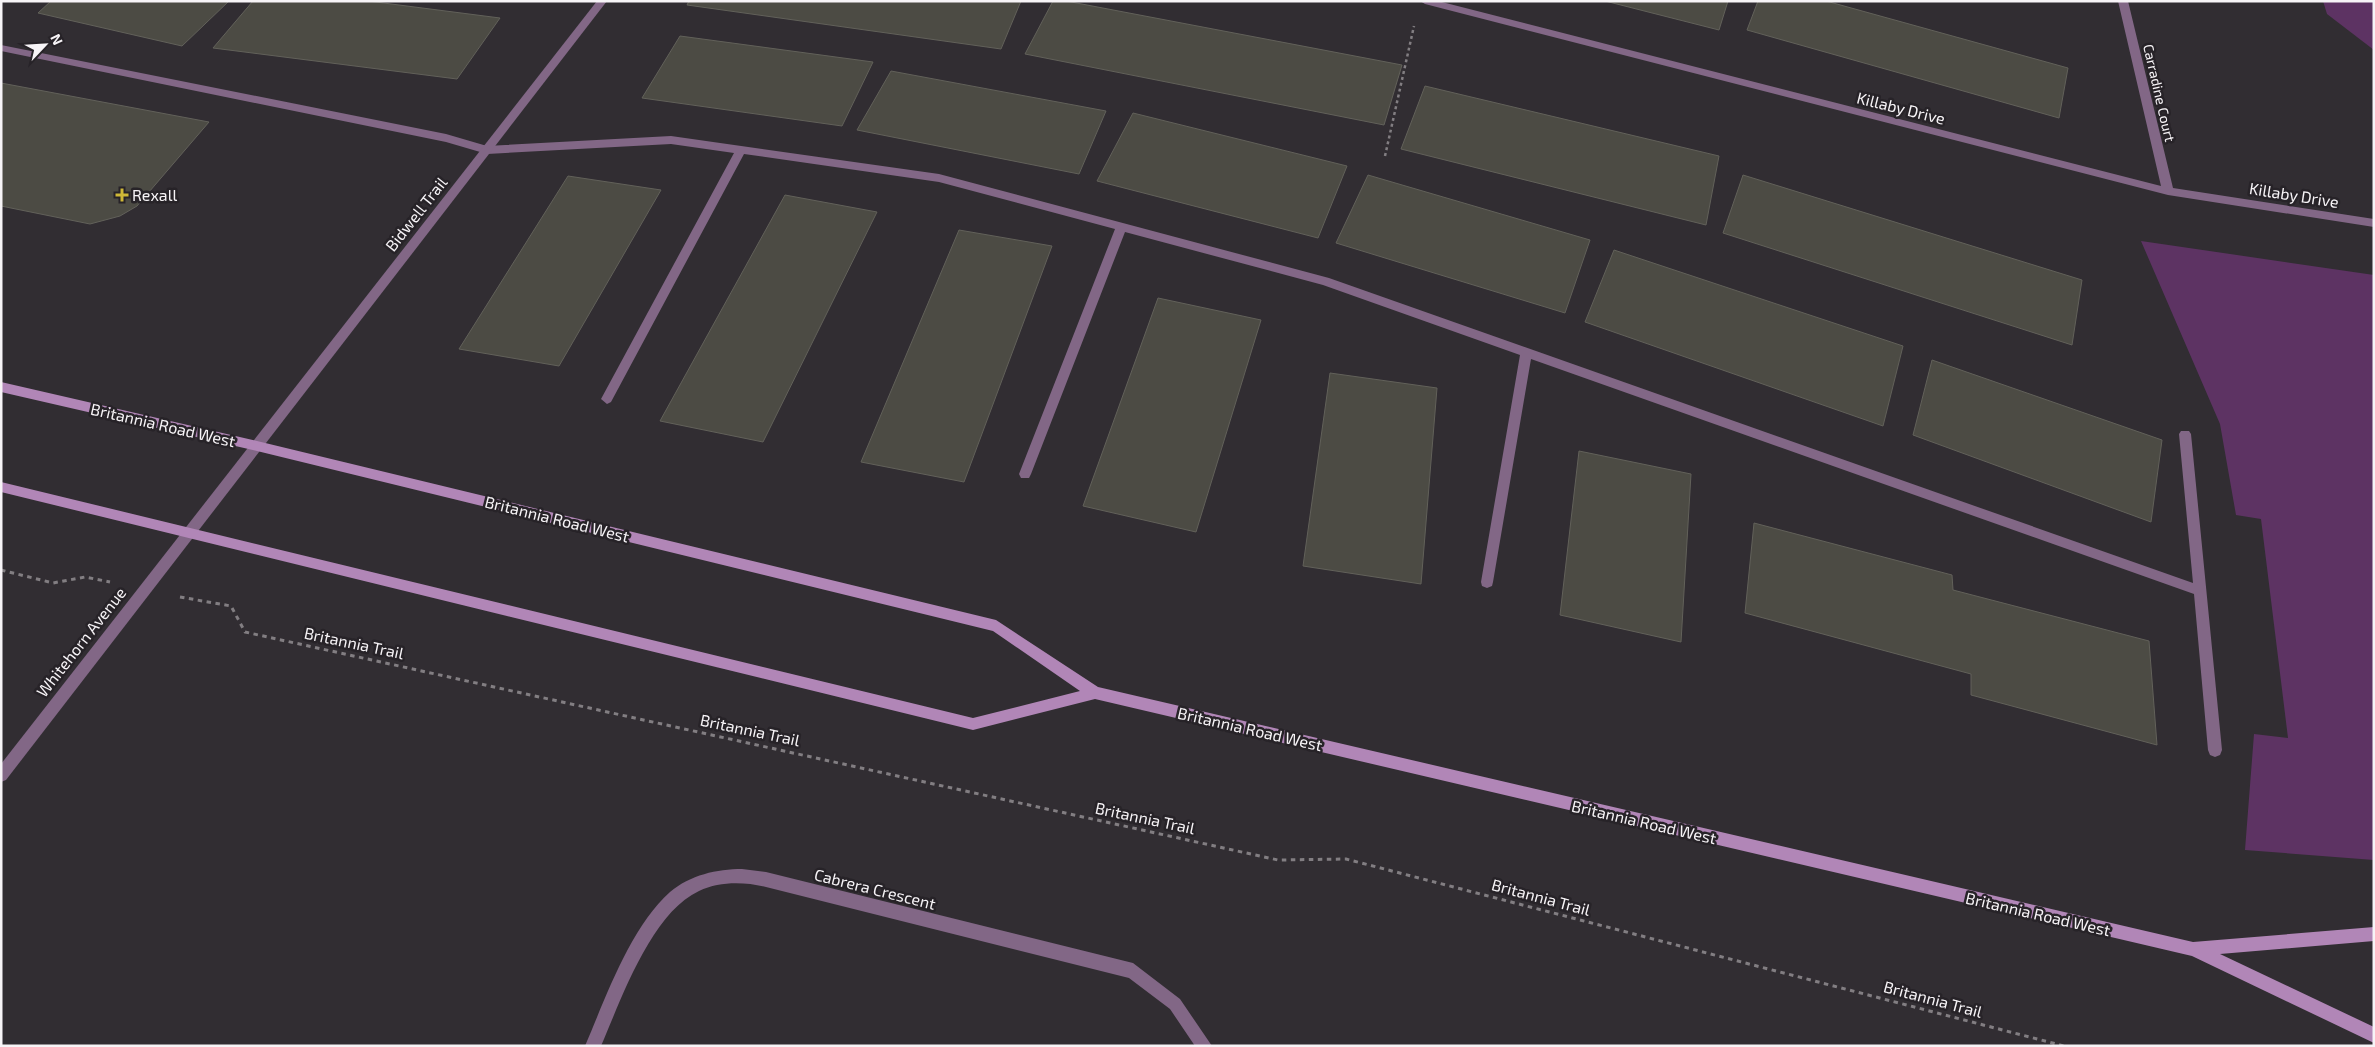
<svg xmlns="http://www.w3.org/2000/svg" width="2375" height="1047" font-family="'Exo 2',sans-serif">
  <rect width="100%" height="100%" fill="#312d32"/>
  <g fill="#5d3363">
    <path d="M2323,1H2374V50L2327,14Z"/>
    <path d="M2141,241L2374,275V860L2245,850L2254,734L2288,738L2261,519L2236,515L2220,424Z"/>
  </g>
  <g fill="#4c4b44" stroke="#62615a">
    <path d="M51,1H229L182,46L38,13Z"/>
    <path d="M253,1H368L500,18L457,79L213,48Z"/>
    <path d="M689,1H1021L1001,49L687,5Z"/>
    <path d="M1053,1H1066L1402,65L1384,125L1025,54Z"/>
    <path d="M1605,1H1728L1719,30Z"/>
    <path d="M1758,1H1826L2068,68L2059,118L1747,30Z"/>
    <path d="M680,36L873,62L842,126L642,98Z"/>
    <path d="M891,71L1106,111L1079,174L857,130Z"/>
    <path d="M1,83L209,122L137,206L120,216L90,224L1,206Z"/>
    <path d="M1425,86L1719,156L1706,225L1401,149Z"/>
    <path d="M1133,113L1347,166L1318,238L1097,181Z"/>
    <path d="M1368,175L1590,240L1565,313L1336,243Z"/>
    <path d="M1743,175L2082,280L2072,345L1723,233Z"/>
    <path d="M568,176L661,190L559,366L459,349Z"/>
    <path d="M785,195L877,212L763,442L660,421Z"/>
    <path d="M959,230L1052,246L964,482L861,462Z"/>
    <path d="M1614,250L1903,346L1883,426L1585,322Z"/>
    <path d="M1158,298L1261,320L1196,532L1083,506Z"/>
    <path d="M1932,360L2162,440L2151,522L1913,435Z"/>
    <path d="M1330,373L1437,388L1421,584L1303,566Z"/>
    <path d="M1579,451L1691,474L1681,642L1560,615Z"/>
    <path d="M1754,523L1952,575L1953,590L2149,641L2157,745L1971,695V674L1745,613Z"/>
  </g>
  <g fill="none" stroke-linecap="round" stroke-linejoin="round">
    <path stroke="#827e82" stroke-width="2.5" stroke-dasharray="3 3" stroke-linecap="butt" d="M1385,156L1414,26"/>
    <g stroke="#827e82" stroke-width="3" stroke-dasharray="4.5 4.5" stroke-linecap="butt">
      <path d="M1,570L53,583L85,577L110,582"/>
      <path d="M180,597L231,606L245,632L1278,860L1346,859L2064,1046"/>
    </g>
    <path fill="#826786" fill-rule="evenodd" d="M1,45L446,134L487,146L671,136L939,174L1329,278L2193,583L2179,434L2181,431H2189L2191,434L2222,750L2220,755L2215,757L2210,755L2208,750L2194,594L1531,359L1493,582L1492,586L1487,588L1482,586L1481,582L1520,355L1323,285L1125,232L1031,474L1029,478H1021L1019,474L1115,229L939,182L744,154L611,402L607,404L601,399L734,153L671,144L487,154L446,142L1,51Z"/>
    <g fill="#826786" fill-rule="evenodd">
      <path d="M1420,1H1438L2161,186L2118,1H2128L2173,188L2374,219V227L2168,195L1425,4Z"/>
      <path d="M742,869L766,872L1133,963L1180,999L1212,1046H1195L1170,1009L1129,978L766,887C745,882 720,881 699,891C651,913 621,1000 601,1046H585C606,997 630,928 670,892C690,875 717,869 742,869Z"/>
    </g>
    <path fill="#826786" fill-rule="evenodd" d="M597,1H607L6,780L1,782V764Z"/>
    <path fill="#b186b7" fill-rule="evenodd" d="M1,382L257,441L996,620L1098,687L2193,942L2374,927V941L2220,954L2374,1027V1043L2192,956L1095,699L973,730L1,492V482L973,718L1080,691L993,631L257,451L1,392Z"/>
  </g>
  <path fill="#cfb837" stroke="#272328" stroke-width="2" d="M119.5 187.5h5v5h5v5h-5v5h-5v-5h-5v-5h5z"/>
  <g text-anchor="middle" stroke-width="5" stroke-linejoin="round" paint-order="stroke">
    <g font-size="14" fill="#f7f4f7" stroke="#272328">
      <text transform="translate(2159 93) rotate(77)" y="5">Carradine Court</text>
    </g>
    <g font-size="16" fill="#f7f4f7" stroke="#272328">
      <text transform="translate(1901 108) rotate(14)" y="6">Killaby Drive</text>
      <text transform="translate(2294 195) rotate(9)" y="6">Killaby Drive</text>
      <text transform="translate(416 214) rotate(-52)" y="6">Bidwell Trail</text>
      <text transform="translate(163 425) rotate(13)" y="6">Britannia Road West</text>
      <text transform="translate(557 519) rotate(14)" y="6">Britannia Road West</text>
      <text transform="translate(81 642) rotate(-52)" y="6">Whitehorn Avenue</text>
      <text transform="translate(354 643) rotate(12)" y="6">Britannia Trail</text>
      <text transform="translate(1250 729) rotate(13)" y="6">Britannia Road West</text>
      <text transform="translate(750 730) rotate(12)" y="6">Britannia Trail</text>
      <text transform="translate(1145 818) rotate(12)" y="6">Britannia Trail</text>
      <text transform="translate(1644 822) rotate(13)" y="6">Britannia Road West</text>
      <text transform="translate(875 889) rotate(14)" y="6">Cabrera Crescent</text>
      <text transform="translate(1541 897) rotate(15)" y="6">Britannia Trail</text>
      <text transform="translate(2038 914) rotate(13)" y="6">Britannia Road West</text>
      <text transform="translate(1933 999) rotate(15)" y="6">Britannia Trail</text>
    </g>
    <g font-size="16" fill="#f7f4f7" stroke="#272328" text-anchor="start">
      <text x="132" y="201">Rexall</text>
    </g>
  </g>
  <rect width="2375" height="1047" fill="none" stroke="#f7f4f7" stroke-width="5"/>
  <g transform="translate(45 45) rotate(65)" stroke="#272328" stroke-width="4" paint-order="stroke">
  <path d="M0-4L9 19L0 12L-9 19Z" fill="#f7f4f7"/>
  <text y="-8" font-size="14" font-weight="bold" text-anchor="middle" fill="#f7f4f7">N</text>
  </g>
</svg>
